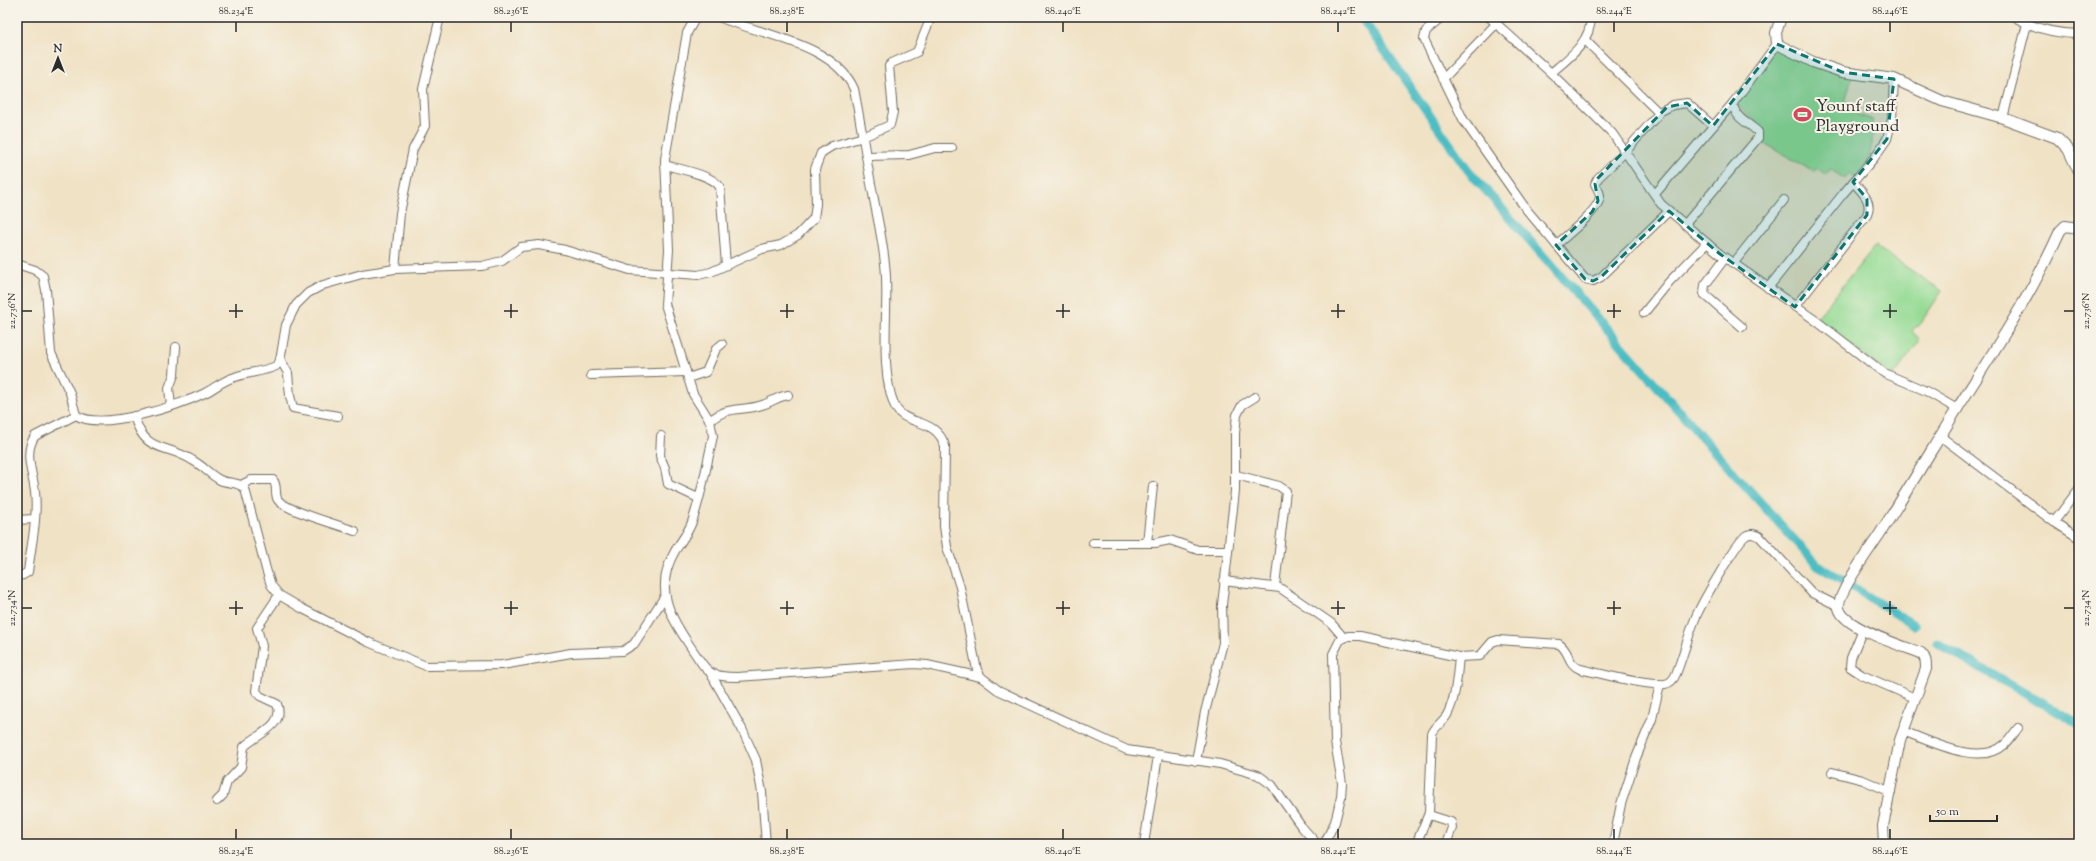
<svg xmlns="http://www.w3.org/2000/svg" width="2096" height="861" font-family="'Sorts Mill Goudy',serif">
  <rect width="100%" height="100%" fill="#f7f3e8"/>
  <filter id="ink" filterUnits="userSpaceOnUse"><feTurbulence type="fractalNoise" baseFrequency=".025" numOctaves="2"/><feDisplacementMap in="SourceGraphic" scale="8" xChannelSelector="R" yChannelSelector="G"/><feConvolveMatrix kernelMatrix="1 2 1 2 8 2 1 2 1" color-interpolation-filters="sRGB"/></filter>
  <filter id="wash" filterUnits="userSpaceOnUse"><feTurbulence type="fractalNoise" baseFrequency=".012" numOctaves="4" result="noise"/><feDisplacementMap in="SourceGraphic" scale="16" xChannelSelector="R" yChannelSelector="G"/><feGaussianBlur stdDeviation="0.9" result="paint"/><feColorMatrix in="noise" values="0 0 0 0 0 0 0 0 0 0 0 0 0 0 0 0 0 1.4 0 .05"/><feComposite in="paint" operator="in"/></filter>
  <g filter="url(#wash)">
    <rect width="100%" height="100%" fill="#f0e2c5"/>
    <g fill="#95db94" stroke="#608360">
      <path d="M1776,45L1853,73L1843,109L1873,120C1873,142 1872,162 1854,178L1849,174L1845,179L1830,169L1826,175L1817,168L1814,172L1759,140L1760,131L1755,122L1734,102Z"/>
      <path d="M1875,246L1942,291L1918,327L1916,326L1912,331L1920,340L1893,377L1815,320Z"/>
    </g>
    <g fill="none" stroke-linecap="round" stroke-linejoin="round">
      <g stroke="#4ebdc4" stroke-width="9">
        <path d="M1361,17L1468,170L1714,451L1817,565L1914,625"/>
        <path d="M1937,643L2079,724"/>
      </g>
    </g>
  </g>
  <g filter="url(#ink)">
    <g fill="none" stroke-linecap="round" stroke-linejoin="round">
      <defs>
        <g id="minor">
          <path d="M696,17L687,33L665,159L669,250L665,304L693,394L710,421L713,436C707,464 702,494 692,522C688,533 681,541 675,551C653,589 670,616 692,649C707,671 707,677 737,677L914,664L927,665L981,677"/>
          <path d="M719,17C760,35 834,43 854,89C861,124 866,159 873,194C878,222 885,249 886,277C888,315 880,370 894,404C903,428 935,415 945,446L944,526L947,547L960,587L977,670L981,677L998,690L1127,750L1220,764L1258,775L1272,785L1301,826L1317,844"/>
          <path d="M1443,17L1426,31L1424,39L1464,121L1526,209L1585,279L1593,281L1601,277L1669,211"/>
          <path d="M1489,17L1551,73L1612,133L1661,204L1720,254L1815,320L1884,373L1926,391L1957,409"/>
          <path d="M2018,19C2037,29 2057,34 2079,34"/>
          <path d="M1585,40L1659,113"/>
          <path d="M1551,73C1569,58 1591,42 1591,17"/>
          <path d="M1443,79L1496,24"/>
          <path d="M2003,118L2027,24"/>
          <path d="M866,156L909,155L935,148H952"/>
          <path d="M665,165C679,169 713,175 720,187L726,265"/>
          <path d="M1655,194L1733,103"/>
          <path d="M1686,223L1758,138V132C1749,123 1734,118 1733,103L1777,44"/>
          <path d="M1556,245C1567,235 1600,210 1600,196C1600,192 1597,188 1595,184L1598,178L1626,151L1661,111L1673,105L1687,103L1713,126"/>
          <path d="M1725,258L1705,285L1704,294L1742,327"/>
          <path d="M17,264L35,270L43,276L46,290L51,353L70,393L76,415C101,432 180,405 205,393C216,387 224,380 235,377C248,372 263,372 276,366L280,361L286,325L296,305L308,293L323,285L362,274L395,269L482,266L502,261L521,247L539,245L565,250L630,270L698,275L711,272L762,249L781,245L798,235L814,218L816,204L815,169L821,153L832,146L863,137L890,125L893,112L889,66L892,63L917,52L931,17"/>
          <path d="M1733,264L1784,200"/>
          <path d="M395,269L400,213L413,149L425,126L423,89L440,17"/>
          <path d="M1768,288L1842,195L1874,158L1887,139L1892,119L1894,79"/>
          <path d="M1795,307L1867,215C1873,201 1862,192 1853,182"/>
          <path d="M1644,313L1669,282L1707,243"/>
          <path d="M280,359L288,373L290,396L293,408L338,416"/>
          <path d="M591,375L686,372"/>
          <path d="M688,378L706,372L716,349L722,344"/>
          <path d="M171,406L169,388L174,375L176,347"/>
          <path d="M134,416C145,454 165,443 192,460C202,465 210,475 220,480C228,484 239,481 245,489L266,569L271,585L279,595L303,609L368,642L426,666L502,665L571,653L623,651L634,644L665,596"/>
          <path d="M710,421C728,405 741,412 762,405C773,402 775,397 788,395"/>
          <path d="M661,436L660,456L665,468L668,484L698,498"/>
          <path d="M1940,436L2054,522L2079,538"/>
          <path d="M1236,475L1279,486L1286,491L1275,586"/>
          <path d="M241,485L251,480H273C278,485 274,494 278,500C286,511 340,525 355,531"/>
          <path d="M17,520L34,519"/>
          <path d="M2054,522L2079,489"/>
          <path d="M1093,543H1155L1170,540L1198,550H1227"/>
          <path d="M1147,543L1153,486"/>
          <path d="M17,576L23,575L28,572C31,546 38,518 35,492C33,473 23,453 35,436L76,415"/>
          <path d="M1224,581L1280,588L1331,623L1344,638"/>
          <path d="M1863,629L1851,658L1850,667L1862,675L1915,698"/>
          <path d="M711,674L742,729L756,760L762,792L766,844"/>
          <path d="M1903,731C1930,741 1980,767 2004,745C2009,741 2014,733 2018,728"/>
          <path d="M1196,761L1205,712L1223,643L1222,605L1235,491V433L1237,415L1242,405L1255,397"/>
          <path d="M1832,772L1863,780L1891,792"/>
          <path d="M217,801L223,795L227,782L241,767L244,747C255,735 286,726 277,704L260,696L256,691L262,646L257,628L279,595"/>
          <path d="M1429,815L1451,822L1452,828L1446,844"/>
          <path d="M1144,844L1158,756"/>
          <path d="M1324,844L1335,822L1341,797L1342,783L1335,742L1333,654L1340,640L1348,636H1360L1459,657L1480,656L1492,642L1498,640L1559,644C1570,651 1567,664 1580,669C1599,673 1648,687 1665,684C1671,683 1674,679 1676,674C1683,656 1688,637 1695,619C1700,606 1738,539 1747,535C1751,533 1754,534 1759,536L1812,593L1838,606"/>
          <path d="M1416,844L1429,813L1432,734C1435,726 1443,722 1447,715C1456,698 1457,676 1459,657"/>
          <path d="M1613,844L1621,804L1636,758L1652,719L1660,684"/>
        </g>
        <g id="tertiary">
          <path d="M1781,17L1776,33L1777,44L1813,62L1842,72L1894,79L1942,101L2003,118L2057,138L2068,149L2079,172"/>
          <path d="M1884,844L1883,826L1900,740L1926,669C1926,662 1926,658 1921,653C1903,646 1843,628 1839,608C1836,595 1871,547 1879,535C1906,493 1931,451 1957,409C1994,351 2032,294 2060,231L2065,226L2072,227L2079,230"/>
        </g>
      </defs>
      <use href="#minor" stroke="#706b61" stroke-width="10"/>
      <use href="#tertiary" stroke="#706b61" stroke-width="12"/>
      <use href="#minor" stroke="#fff" stroke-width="8"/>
      <use href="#tertiary" stroke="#fff" stroke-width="10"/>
    </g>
  </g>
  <path fill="#0f766e" fill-opacity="0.2" stroke="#0f766e" stroke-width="3" stroke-dasharray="8 5" stroke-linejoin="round" d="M1777,44L1842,72L1894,79L1887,139L1853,182L1867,199V215L1795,307L1720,254L1669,211L1601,277L1593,281L1585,279L1556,245L1592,212L1598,201L1595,184L1598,178L1667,107L1687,103L1713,126Z"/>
  <path fill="none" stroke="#2b2b2b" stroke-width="1.5" d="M236,22V32M511,22V32M787,22V32M1063,22V32M1338,22V32M1614,22V32M1890,22V32M236,304V318M511,304V318M787,304V318M1063,304V318M1338,304V318M1614,304V318M1890,304V318M22,311H32M229,311H243M504,311H518M780,311H794M1056,311H1070M1331,311H1345M1607,311H1621M1883,311H1897M2064,311H2074M236,601V615M511,601V615M787,601V615M1063,601V615M1338,601V615M1614,601V615M1890,601V615M22,608H32M229,608H243M504,608H518M780,608H794M1056,608H1070M1331,608H1345M1607,608H1621M1883,608H1897M2064,608H2074M236,829V839M511,829V839M787,829V839M1063,829V839M1338,829V839M1614,829V839M1890,829V839"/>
  <defs>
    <symbol id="stadium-bare" viewBox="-9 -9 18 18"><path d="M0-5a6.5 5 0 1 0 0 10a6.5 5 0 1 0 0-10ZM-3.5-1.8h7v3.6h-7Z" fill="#d1495b" stroke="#f7f3e8" stroke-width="2.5" paint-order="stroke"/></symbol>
  </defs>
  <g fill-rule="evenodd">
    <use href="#stadium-bare" x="1790" y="102" width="25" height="25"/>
  </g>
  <g text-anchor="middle" stroke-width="4" stroke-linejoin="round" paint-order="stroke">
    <g font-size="17" fill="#2b2b2b" stroke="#f7f3e8" text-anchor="start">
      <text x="1816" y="111">Younf staff<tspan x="1816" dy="20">Playground</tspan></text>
    </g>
  </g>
  <rect width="2096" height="861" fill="none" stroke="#f7f3e8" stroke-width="44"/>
  <g transform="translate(58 58)" stroke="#f7f3e8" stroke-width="3" paint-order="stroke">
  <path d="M0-3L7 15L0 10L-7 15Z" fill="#2b2b2b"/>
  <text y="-6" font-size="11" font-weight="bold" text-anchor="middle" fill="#2b2b2b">N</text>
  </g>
  <path d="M1930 815v6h67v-6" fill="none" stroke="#2b2b2b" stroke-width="2"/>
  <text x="1936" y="815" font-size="12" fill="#2b2b2b" stroke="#f7f3e8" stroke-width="3" paint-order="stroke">50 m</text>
  <rect x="22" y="22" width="2052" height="817" fill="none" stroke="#2b2b2b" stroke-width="1.5"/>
  <g font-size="10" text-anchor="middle" fill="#2b2b2b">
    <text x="236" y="14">88.234°E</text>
    <text x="511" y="14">88.236°E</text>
    <text x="787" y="14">88.238°E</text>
    <text x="1063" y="14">88.240°E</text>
    <text x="1338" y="14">88.242°E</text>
    <text x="1614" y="14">88.244°E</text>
    <text x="1890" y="14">88.246°E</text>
    <text transform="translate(11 311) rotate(-90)" y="4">22.736°N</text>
    <text transform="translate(2085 311) rotate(-90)" y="4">22.736°N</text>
    <text transform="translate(11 608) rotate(-90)" y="4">22.734°N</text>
    <text transform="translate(2085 608) rotate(-90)" y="4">22.734°N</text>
    <text x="236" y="854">88.234°E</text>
    <text x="511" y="854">88.236°E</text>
    <text x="787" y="854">88.238°E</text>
    <text x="1063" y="854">88.240°E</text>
    <text x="1338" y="854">88.242°E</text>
    <text x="1614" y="854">88.244°E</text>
    <text x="1890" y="854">88.246°E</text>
  </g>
</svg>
